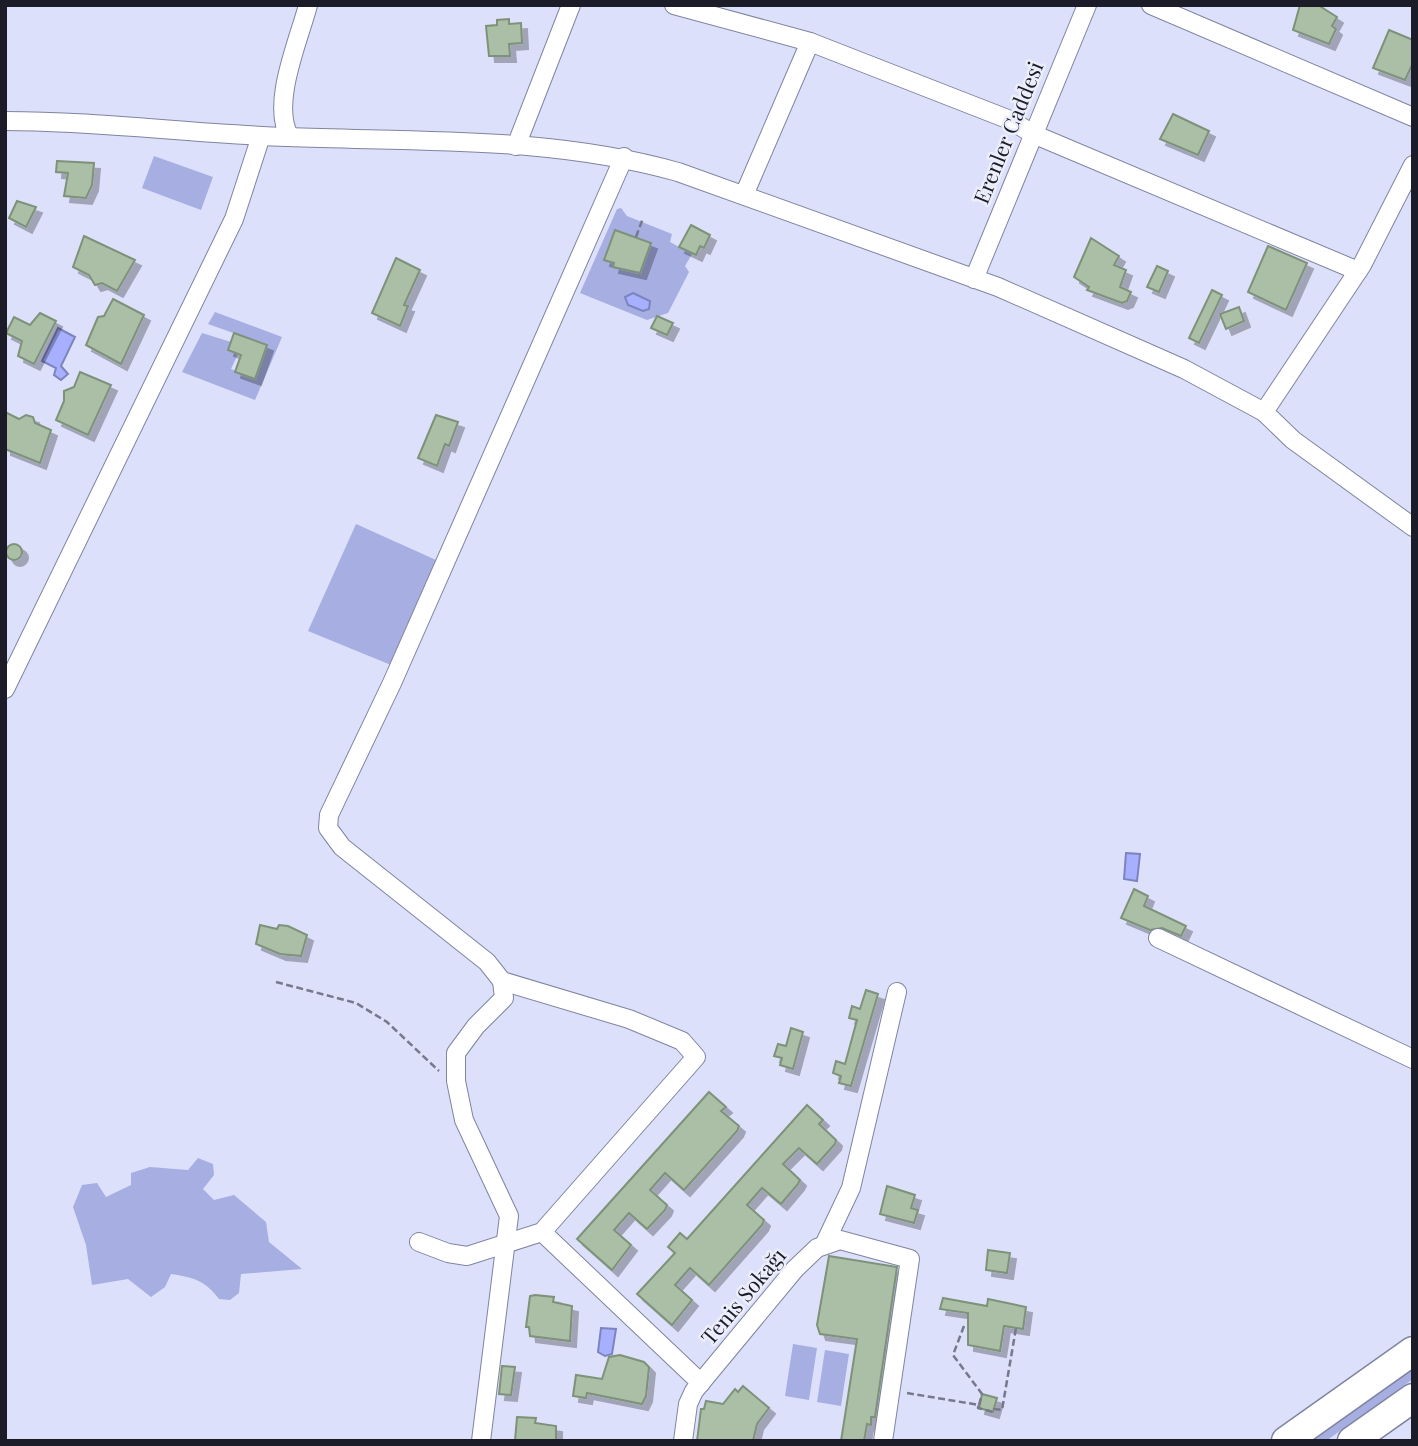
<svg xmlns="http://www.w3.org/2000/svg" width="1418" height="1446" font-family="'Playfair Display',serif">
  <defs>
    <filter id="shadow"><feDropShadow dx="6" dy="6" stdDeviation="0" flood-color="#0004"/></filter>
  </defs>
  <rect width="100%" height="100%" fill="#dce0fa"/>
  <g fill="#a6aee2">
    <path d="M154,156L213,177L201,210L142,188Z"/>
    <path d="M621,208L627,216L672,234L670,242L692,254L685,266L689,272L668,313L647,320L580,293L617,209Z"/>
    <path d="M215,312L282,337L255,400L182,372L202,333L231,342L228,350L238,354L231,369L255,378L267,345L208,324Z"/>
    <path d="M356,524L436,560L391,665L308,631Z"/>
    <path d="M198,1158L213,1164L214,1175L203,1189L214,1200L234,1195L266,1222L269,1242L302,1269L241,1274L239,1293L230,1300L219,1299C206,1281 193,1277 171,1274L165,1287L151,1297L128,1279L92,1285L86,1245L73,1207L82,1185L97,1183L106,1197L131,1185V1173L150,1167L188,1170Z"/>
    <path d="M793,1344L817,1348L809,1400L785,1396Z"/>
    <path d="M825,1350L849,1354L841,1406L817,1402Z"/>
    <path d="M1413,1367V1379L1326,1441H1309Z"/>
  </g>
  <g fill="#a6b0ff" stroke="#7c84be" stroke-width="2">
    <path d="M633,293L650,301L649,309L643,311L628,305L625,297Z"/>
    <path d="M58,328L75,337L61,366L68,374L61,380L54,375L56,368L42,361Z"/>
    <path d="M1126,853L1140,854L1137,881L1124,879Z"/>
    <path d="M601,1328L616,1329L612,1354L605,1356L598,1352Z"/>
  </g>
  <g fill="#aabfa5" stroke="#7d9279" stroke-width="2" filter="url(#shadow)">
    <path d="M1300,5H1318L1337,17L1332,26L1336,29L1329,44L1293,30Z"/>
    <path d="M509,19V24L521,23L522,43L509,44L510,56H489L486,26L497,25V20Z"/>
    <path d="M1389,30L1413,40V63L1405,80L1373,68Z"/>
    <path d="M1173,114L1209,131L1198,155L1160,139Z"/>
    <path d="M57,161L94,163L92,185L86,198L64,196L68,173L56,172Z"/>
    <path d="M17,201L36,207L26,227L9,218Z"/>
    <path d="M691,225L710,235L704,248L700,246L696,255L679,247Z"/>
    <path d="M615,230L651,243L640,273L613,267L614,263L604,260Z"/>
    <path d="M84,236L135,260L117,291L102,283L95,285L89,275L73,267Z"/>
    <path d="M1091,238L1119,256L1114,265L1126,270L1120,287L1131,292L1127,301L1122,303L1087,290L1089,287L1074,277Z"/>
    <path d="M1268,246L1307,263L1286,310L1248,292Z"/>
    <path d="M396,258L420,270L404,305L408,306L400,326L372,313Z"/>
    <path d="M1157,266L1168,271L1159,292L1147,287Z"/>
    <path d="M1212,290L1222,295L1199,343L1189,338Z"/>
    <path d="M113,299L144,315L121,364L86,345L98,317L104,316Z"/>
    <path d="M1239,307L1244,321L1226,329L1220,314Z"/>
    <path d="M40,313L56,321L34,364L18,356L22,341L6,333L14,317L30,325Z"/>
    <path d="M657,316L673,323L667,335L651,328Z"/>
    <path d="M234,333L267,345L255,379L235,372L241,355L228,350Z"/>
    <path d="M80,372L111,385L88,435L56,420L64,401V391L74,387Z"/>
    <path d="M5,412L19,419L26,415L33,417L35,423L51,430L40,463L5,449Z"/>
    <path d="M436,415L458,422L449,446L445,444L437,466L418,458Z"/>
    <circle cx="14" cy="552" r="8"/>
    <path d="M1134,889L1148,896L1144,906L1186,926L1181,936L1162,928L1150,930L1121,918Z"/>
    <path d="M260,925L277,929L279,925L288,926L307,935L301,956L280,954L256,944Z"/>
    <path d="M866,990L878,994L851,1086L839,1083L841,1076L833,1073L836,1061L845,1064L857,1020L849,1018L852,1006L860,1009Z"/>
    <path d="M791,1028L803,1032L793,1069L780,1065L782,1058L774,1056L778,1044L786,1046Z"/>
    <path d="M709,1092L726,1107L721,1111L739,1126L737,1131L684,1190L665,1173L650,1190L667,1205L665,1210L647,1229L629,1213L614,1230L631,1245L612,1270L577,1239Z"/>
    <path d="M807,1105L823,1120L819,1124L836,1140L835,1144L817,1164L799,1148L783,1164L800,1180L798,1184L781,1204L762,1188L747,1205L764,1220L762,1225L709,1285L690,1268L675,1285L692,1300L672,1325L637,1294L675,1253L668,1247L680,1233L687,1239Z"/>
    <path d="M887,1186L915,1195L911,1208L918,1210L914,1223L880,1214Z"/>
    <path d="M988,1250L1010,1253L1007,1273L986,1270Z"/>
    <path d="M829,1256L897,1267L875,1417H871V1425L867,1424L864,1441H841L857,1339L820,1334L817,1325Z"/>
    <path d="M535,1295L554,1297L553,1302L572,1306L570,1341L530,1336L529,1327H526L530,1296Z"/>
    <path d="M943,1298L987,1306L988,1299L1026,1307L1023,1329L1004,1326L1000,1351L968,1345V1313L940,1309Z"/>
    <path d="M620,1355L644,1362L649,1367L646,1396L642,1404L587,1393L586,1398L573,1396L576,1375L602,1379L609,1357Z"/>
    <path d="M502,1366L515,1367L511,1395L499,1394Z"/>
    <path d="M743,1386L769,1408L757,1424L753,1441H697L701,1409H704L706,1401L723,1404L735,1389L738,1392Z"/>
    <path d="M982,1394L997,1398L993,1412L979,1408Z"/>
    <path d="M517,1417L536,1418L535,1423L556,1426V1441H515Z"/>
  </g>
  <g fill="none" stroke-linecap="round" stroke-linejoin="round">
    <defs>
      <g id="minor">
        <path d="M674,5L810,42L1010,120L1033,134L1358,271"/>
        <path d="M1151,5L1413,117"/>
        <path d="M5,121C99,121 193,134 287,137C417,142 551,136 678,172L998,287L1184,369L1264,412L1293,440L1413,527"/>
        <path d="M290,137C270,105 299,40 308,5"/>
        <path d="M516,146L571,5"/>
        <path d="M744,195L810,42"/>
        <path d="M974,279L1087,5"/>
        <path d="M1264,412L1362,265L1413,165"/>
        <path d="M5,689L234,219L261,136"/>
        <path d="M1158,938L1413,1059"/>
        <path d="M542,1232L701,1383"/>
        <path d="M419,1242L448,1253L467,1256L542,1232L696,1057L682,1041L629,1019L502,981L487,962L342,847L328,828L329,815L392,683L624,157"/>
        <path d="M824,1245L851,1188L897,992"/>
        <path d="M481,1441L509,1216L464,1120L456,1081V1053L476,1026L504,998L502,981"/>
        <path d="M683,1441L688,1404L694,1391L795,1269L817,1248L840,1240L910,1259L883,1441"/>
      </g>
      <g id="primary">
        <path d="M1286,1441L1413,1351"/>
        <path d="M1352,1441L1413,1398"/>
      </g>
    </defs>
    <use href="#minor" stroke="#7f84a0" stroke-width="20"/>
    <use href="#primary" stroke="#7f84a0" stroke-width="31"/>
    <g stroke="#76788b" stroke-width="2.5" stroke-dasharray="7 3.5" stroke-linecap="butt">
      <path d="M636,237L643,218"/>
      <path d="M276,982L356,1003L387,1022L439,1071"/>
      <path d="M964,1326L953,1355L982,1394L979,1405"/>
      <path d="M907,1393L979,1405L978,1408L993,1412L994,1409L1002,1410L1016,1328"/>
    </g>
    <use href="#minor" stroke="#fff" stroke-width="18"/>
    <use href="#primary" stroke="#fff" stroke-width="28"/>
  </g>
  <g text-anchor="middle" stroke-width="5" stroke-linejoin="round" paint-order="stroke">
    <g font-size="21" fill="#1b1c27" stroke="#eceefb">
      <text transform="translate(1009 133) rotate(-68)" y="7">Erenler Caddesi</text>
      <text transform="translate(744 1297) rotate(-50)" y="7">Tenis Sokağı</text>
    </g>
  </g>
  <rect width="1418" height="1446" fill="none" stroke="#1b1c27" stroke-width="14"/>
</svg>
